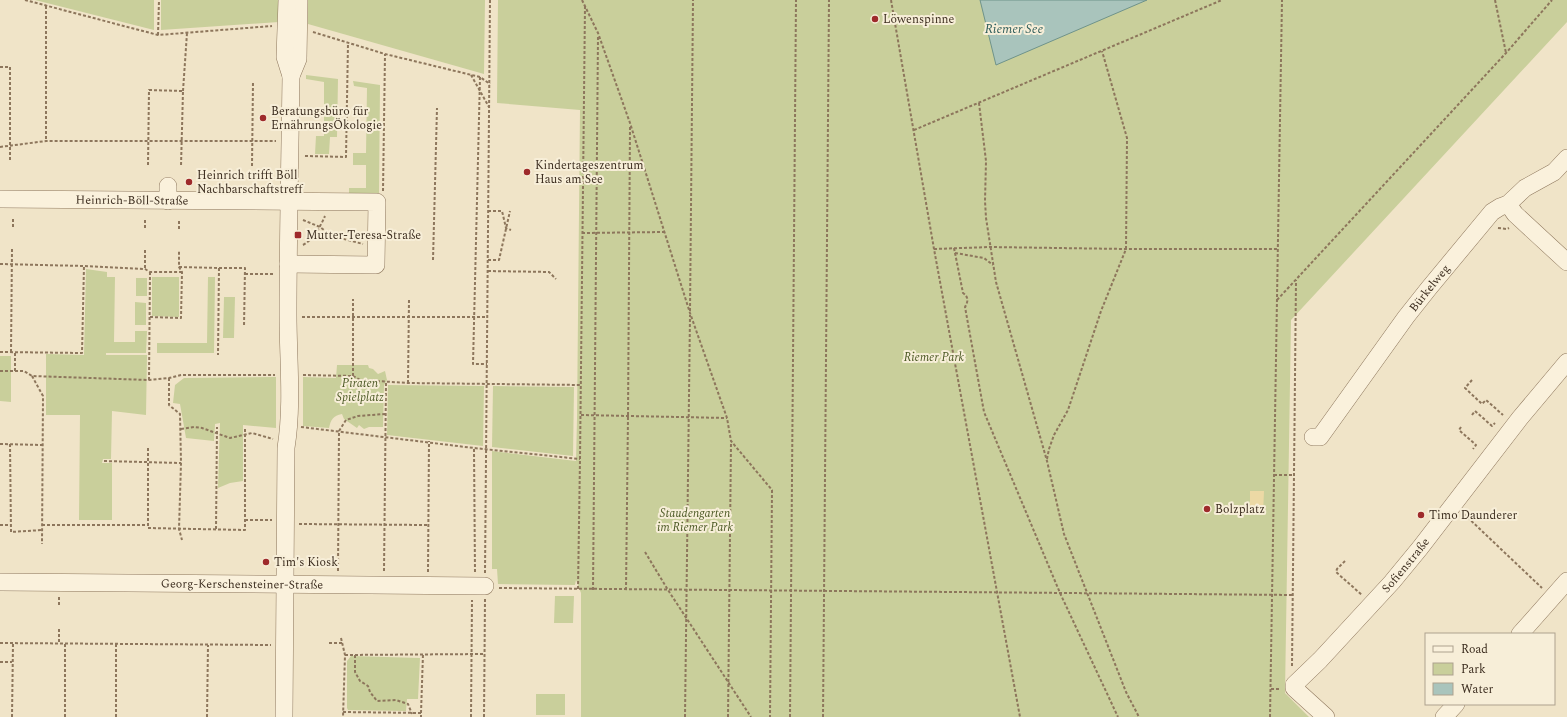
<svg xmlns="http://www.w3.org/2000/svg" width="1567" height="717" font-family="Spectral,serif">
  <rect width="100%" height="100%" fill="#f0e4c8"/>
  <g fill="#c9cf9b">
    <path d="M35,0H154V30Z"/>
    <path d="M161,0H279V22L161,30Z"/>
    <path d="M308,0H485L484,74L308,24Z"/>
    <path d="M498,0H1567V22L1291,320L1285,693L1309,717H581V593L576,580L575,585L498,584L497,569H492V451L576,461L577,419L580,110L497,103Z"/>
    <path d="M306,75L338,79L337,137H330L329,154H315L316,136H324V82L306,79Z"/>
    <path d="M353,81L380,85L379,193H349V188H366V165H353V153H366L367,88L354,86Z"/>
    <path d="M86,269L107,272V277H115L114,342H135V331H147L146,353H106V355H147L146,415L112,411L111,459H103L102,463H112V520H79L80,415H46V354L84,355Z"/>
    <path d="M152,277H179V317L152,316Z"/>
    <path d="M208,277H215L214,353H157V343H207Z"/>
    <rect x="136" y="278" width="11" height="18"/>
    <path d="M224,297H235L234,338H223Z"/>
    <path d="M135,302L146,303V325H135Z"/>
    <path d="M0,356H11V402L0,401Z"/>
    <path d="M337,365H368L369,368L373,369L378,374L385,371L387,380L384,385L383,427H369L364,429L359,425L357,428L344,419L342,414C333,416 331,419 329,428L303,426V377L336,378Z"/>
    <path d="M276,377V428L243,425V481L230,483L218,488L220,423L215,424L214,441L186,438L180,404L173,403L175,385L184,378Z"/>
    <path d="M388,385L484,386L483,446L387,435Z"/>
    <path d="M493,386L574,387L573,456L492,447Z"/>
    <path d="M555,596H574L573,623H554Z"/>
    <path d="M351,656L420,658L418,699H407L406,711L348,710L347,708V661Z"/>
    <rect x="536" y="694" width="29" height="21"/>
  </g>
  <path fill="#ecd9a5" d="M1250,491H1264L1263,514H1250Z"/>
  <path fill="#a9c4bc" stroke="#6f938a" d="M980,0H1147L996,65Z"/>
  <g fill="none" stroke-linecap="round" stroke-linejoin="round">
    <defs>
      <g id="minor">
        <path d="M291,76L298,59L299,0"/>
        <path id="s1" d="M0,199L377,202L376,265L288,264"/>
        <path d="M168,201V186"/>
        <path d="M1508,204L1515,214L1567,262"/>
        <path id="s2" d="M1313,437H1320L1406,317L1429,288L1492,212L1500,207L1508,204L1525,188L1554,172L1567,158"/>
        <path id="s3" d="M0,582L485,586"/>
        <path d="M1520,634L1567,581"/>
        <path d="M284,717L286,448C293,404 288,359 288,315C288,235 290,156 291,76L285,57L287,0"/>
        <path id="s4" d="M1326,717L1294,688V685L1320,660L1392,582L1420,548L1520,418L1567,362"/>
        <path d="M1444,717L1456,704"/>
      </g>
    </defs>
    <use href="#minor" stroke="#8d765c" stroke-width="18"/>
    <g stroke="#8d765c" stroke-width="2" stroke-dasharray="3 2" stroke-linecap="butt">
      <path d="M25,0L158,35L272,26"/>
      <path d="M582,0L598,33L630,123L690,313L727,418L731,441L772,490L770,717"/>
      <path d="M891,0L934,249L1020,717"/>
      <path d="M1495,0L1506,53"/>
      <path d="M46,6V141"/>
      <path d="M313,32L385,54L480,77L490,84"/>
      <path d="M158,35L159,0"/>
      <path d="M0,67H10V162"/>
      <path d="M471,75L489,107"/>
      <path d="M480,77L473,364H487"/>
      <path d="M183,91L187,33"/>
      <path d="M979,103L986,161L985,201L986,218L996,282L1047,461L1064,534L1126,692L1139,717"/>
      <path d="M914,130L1222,0"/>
      <path d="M0,147L46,141H276"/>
      <path d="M305,156L346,157L348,43"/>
      <path d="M148,165L149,90L183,91L181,166"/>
      <path d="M252,166L253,82"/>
      <path d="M383,191L385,54"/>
      <path d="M488,211H502L506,228L511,230"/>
      <path d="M303,220L320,227L332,236L363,244"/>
      <path d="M13,227V219"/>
      <path d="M145,228V220"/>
      <path d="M1498,228L1507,229L1509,228"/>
      <path d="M179,229V220"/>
      <path d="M582,233L665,232"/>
      <path d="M303,245C314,239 320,227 325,216"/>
      <path d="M954,248L963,293C969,297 968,302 965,307L984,412L1060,593L1118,717"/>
      <path d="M934,249L990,247L1126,249H1277"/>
      <path d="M145,250V269"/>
      <path d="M955,253L984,258L993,265"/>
      <path d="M433,260L437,108"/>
      <path d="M488,260H499L510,211"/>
      <path d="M0,264L84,266L145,269L150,272H182"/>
      <path d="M179,267L219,268L218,355"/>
      <path d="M219,268H245L244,327"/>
      <path d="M488,271L549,272L556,279"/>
      <path d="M245,274H274"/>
      <path d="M1277,300L1506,53L1552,0"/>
      <path d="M690,311L693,0"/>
      <path d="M150,317L181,318L182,272L179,267V251"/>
      <path d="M302,317H487"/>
      <path d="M0,352L82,353L84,266"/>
      <path d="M11,352L12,249"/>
      <path d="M0,371H24L32,376L149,380L169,378L181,375H275"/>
      <path d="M15,371V352"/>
      <path d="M303,375L353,376L360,380L408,383L581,385"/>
      <path d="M32,376L43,396L42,544"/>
      <path d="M353,376V299"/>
      <path d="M169,378V405L180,414L181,463L179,529L182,540"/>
      <path d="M149,380L150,272"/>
      <path d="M1472,380L1465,388L1482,404L1486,400L1503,415"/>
      <path d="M408,383L409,300"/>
      <path d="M581,415L727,418"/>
      <path d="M1472,415L1475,411L1492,426L1495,423"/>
      <path d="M301,427L474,448L580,459"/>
      <path d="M1461,427L1459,430L1476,445L1473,449"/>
      <path d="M181,429L194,427L202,428L230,438L252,433L273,439"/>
      <path d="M0,444L43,445"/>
      <path d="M10,444L11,532L42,530"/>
      <path d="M148,448V528L245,530V427"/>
      <path d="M474,449L475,572"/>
      <path d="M1047,459L1049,449L1054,435L1068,410L1101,311L1126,249L1127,138L1102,51"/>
      <path d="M104,461L181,463"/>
      <path d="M1274,475H1295"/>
      <path d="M1464,514L1542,588"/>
      <path d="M245,520H272"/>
      <path d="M299,524L428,525"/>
      <path d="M0,525H11"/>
      <path d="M42,525H148"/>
      <path d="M216,529L217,427"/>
      <path d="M645,552L668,590L751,717"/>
      <path d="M1345,561L1337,569L1336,572L1362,595"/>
      <path d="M338,571L339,431L346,420L358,416L385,414"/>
      <path d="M384,571L386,382"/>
      <path d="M428,572L429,441"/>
      <path d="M485,573L490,0"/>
      <path d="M499,588L1294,595"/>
      <path d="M578,589L580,459L585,6"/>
      <path d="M593,590L598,36"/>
      <path d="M626,590L628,416L630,127"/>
      <path d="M59,597V605"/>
      <path d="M59,629V643"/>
      <path d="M341,638L345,655L343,717"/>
      <path d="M0,643L271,645"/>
      <path d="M329,643H342"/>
      <path d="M345,655L484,654"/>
      <path d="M355,655V672L360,681L368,686L370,692L377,701L396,700L408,704L412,714"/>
      <path d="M0,662H12"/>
      <path d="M1292,666L1296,280"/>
      <path d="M1271,689H1279"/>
      <path d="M343,712L421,713V717"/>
      <path d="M421,713L423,654"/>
      <path d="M12,717L13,643"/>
      <path d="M65,717V643"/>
      <path d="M116,717V644"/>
      <path d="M207,717L208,645"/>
      <path d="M471,717L472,600"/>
      <path d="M484,717L485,599"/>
      <path d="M685,717L690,315"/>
      <path d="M728,717L731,443"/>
      <path d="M790,717L796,0"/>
      <path d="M823,717L829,0"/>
      <path d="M1270,717L1282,0"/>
    </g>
    <use href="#minor" stroke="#faf1dc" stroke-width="17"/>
  </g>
  <g fill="#9e2a2b" stroke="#f7eed8" stroke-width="1.5">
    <circle cx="875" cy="19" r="4"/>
    <circle cx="263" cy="118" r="4"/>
    <circle cx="527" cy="172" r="4"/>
    <circle cx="189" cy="182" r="4"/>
    <rect x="294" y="231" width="8" height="8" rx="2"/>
    <circle cx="1207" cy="509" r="4"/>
    <circle cx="1421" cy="515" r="4"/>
    <circle cx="266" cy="562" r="4"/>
  </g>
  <g text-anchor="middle" stroke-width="4" stroke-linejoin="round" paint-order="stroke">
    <g font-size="12" fill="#3d2e20" stroke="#f7eed8" text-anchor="start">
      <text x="883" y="23">Löwenspinne</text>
      <text x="271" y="115">Beratungsbüro für<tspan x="271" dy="14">ErnährungsÖkologie</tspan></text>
      <text x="535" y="169">Kindertageszentrum<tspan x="535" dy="14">Haus am See</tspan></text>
      <text x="197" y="179">Heinrich trifft Böll<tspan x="197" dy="14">Nachbarschaftstreff</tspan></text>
      <text x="306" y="239">Mutter-Teresa-Straße</text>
      <text x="1215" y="513">Bolzplatz</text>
      <text x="1429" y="519">Timo Daunderer</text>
      <text x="274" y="566">Tim's Kiosk</text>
    </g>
    <g font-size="12" fill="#3d2e20" stroke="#f7eed8">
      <text dy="4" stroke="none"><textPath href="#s1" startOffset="132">Heinrich-Böll-Straße</textPath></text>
      <text dy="4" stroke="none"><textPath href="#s2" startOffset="192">Bürkelweg</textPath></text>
      <text dy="4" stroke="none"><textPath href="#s4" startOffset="210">Sofienstraße</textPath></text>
      <text dy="4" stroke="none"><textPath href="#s3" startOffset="242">Georg-Kerschensteiner-Straße</textPath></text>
    </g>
    <g font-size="12" font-style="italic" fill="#4d5a26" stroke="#f7eed8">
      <text x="934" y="361">Riemer Park</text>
      <text x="360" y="387">Piraten<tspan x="360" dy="14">Spielplatz</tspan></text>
      <text x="695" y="517">Staudengarten<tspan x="695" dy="14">im Riemer Park</tspan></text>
    </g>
    <g font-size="13" font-style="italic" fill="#2f5d5a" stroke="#f7eed8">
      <text x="1014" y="33">Riemer See</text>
    </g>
  </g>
  <rect x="1425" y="633" width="130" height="72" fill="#f7eed8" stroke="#ada18e"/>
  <rect x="1433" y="646" width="20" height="6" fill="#faf1dc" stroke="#ada18e"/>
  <text x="1461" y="653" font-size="12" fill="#3d2e20">Road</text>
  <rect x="1433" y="663" width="20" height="12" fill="#c9cf9b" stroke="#ada18e"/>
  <text x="1461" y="673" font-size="12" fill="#3d2e20">Park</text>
  <rect x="1433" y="683" width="20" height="12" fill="#a9c4bc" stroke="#ada18e"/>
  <text x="1461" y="693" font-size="12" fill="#3d2e20">Water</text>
</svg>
